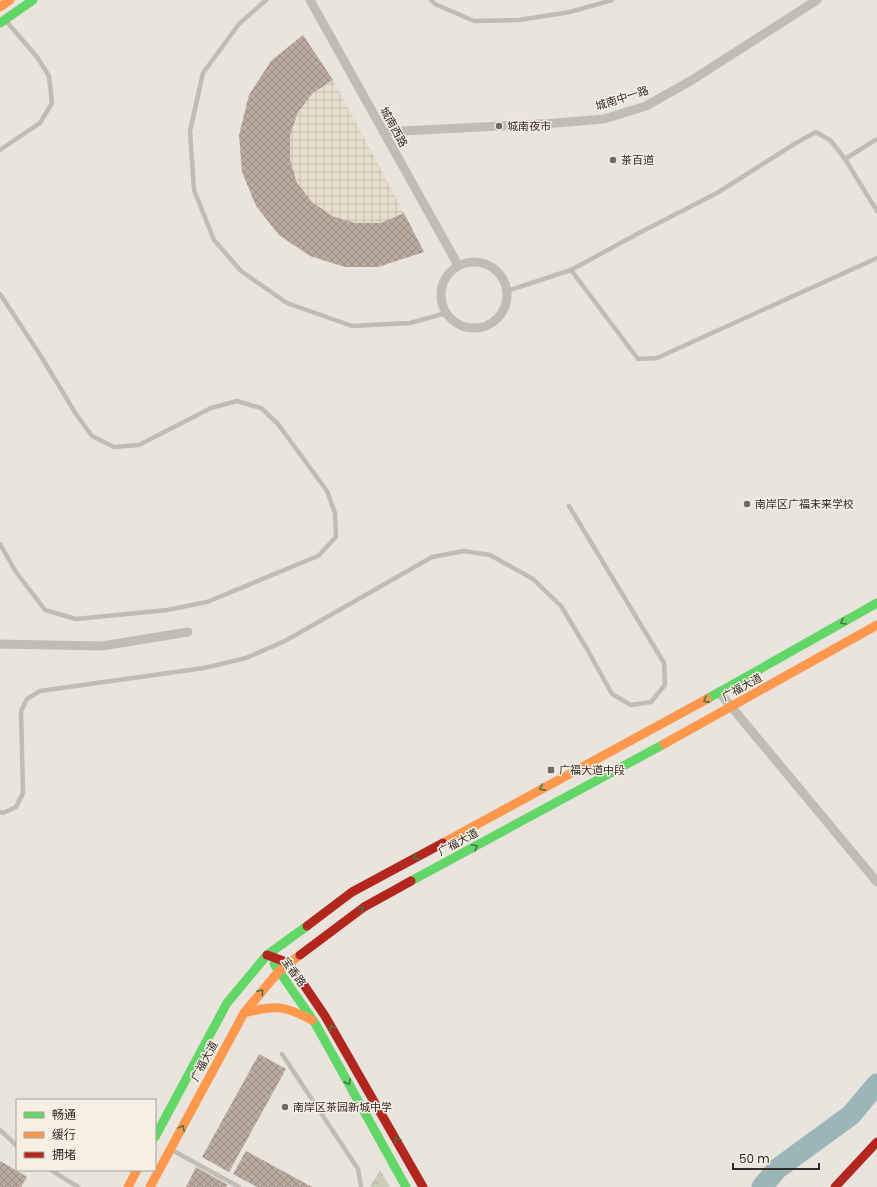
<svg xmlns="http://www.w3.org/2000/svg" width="877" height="1187" font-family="Poppins,'Noto Sans SC',sans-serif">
  <defs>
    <pattern id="park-crowns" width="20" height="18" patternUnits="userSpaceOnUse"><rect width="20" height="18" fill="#c8cdb8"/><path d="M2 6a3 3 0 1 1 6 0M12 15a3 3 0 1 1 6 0" fill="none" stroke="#acb09e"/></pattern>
    <pattern id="plaza-grid" width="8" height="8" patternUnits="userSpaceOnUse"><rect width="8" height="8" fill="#e7ddcd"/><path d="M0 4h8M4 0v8" fill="none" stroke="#c7beb0"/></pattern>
    <pattern id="building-cross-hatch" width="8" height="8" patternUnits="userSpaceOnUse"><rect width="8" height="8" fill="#bbaaa0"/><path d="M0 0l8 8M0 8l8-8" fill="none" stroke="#998b82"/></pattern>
  </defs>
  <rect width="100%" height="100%" fill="#e9e4dd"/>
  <path fill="url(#park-crowns)" d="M380,1170L390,1187H370Z"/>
  <path fill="url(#plaza-grid)" d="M333,80L404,213L381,223H355L332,216L312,202L297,183L290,160V135L298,112L313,93Z"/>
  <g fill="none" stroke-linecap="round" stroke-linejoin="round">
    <path stroke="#9bb6b8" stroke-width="21" d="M762,1187L777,1169L851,1115L877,1084"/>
  </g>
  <g fill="url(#building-cross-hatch)">
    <path d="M303,35L333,80L313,93L298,112L290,135V160L297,183L312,202L332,216L355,223H381L404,213L424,252L378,267H345L310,256L279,235L256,206L242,172L239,135L249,95L271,61Z"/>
    <path d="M259,1054L286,1069L229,1172L202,1157Z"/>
    <path d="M246,1151L312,1187H257L233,1174Z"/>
    <path d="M0,1161L27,1177L21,1187H0Z"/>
    <path d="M196,1167L228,1185L226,1187H186Z"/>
  </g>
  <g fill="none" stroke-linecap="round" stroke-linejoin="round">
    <g stroke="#c2bcb6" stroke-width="4.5">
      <path d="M266,0L239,24L203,73L190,131L194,190L214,240L241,271L287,303L352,326L410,323L446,313"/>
      <path d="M431,0L435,4L474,21L519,20L570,12L612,0"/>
      <path d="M0,150L40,123L52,103L49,76L37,57L6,21"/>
      <path d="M845,159L877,139"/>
      <path d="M571,270L638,359L657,358L877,258"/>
      <path d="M507,291L571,270L639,233L717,193L796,143L816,132L831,141L845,159L877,211"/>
      <path d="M0,294L39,353L76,414L92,436L114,447L139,445L211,408L237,401L261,408L278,424L327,491L335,513L336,537L318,556L207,602L167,610L76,619L45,610L16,572L0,544"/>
      <path d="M0,812L3,813L16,807L23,793L21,711L27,699L40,691L204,668L246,658L285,641L432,557L464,551L490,555L533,579L561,606L587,649L612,694L631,705L651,702L665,685L664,663L569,506"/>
      <path d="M282,1054L358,1169L361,1187"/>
      <path d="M0,1130L17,1146"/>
      <path d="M172,1150L239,1187"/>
      <path d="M51,1170L78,1187"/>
    </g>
    <g stroke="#c2bcb6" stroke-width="9">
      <path d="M310,0L458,265"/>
      <path d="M383,132L556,123L604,119L646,106L692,80L817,0"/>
      <circle cx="474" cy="295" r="33"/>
      <path d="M0,644L102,646L188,632"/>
      <path d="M719,692L877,882"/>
    </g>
    <g stroke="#63d668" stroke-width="9">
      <path d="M0,23L33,0"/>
      <path d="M707,699L877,603"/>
      <path d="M411,881L664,744"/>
      <path d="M274,964L315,1023L406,1187"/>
      <path d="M155,1137L227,1003L267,955L307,926"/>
    </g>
    <g stroke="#ff974d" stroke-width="9">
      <path d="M0,7L10,0"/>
      <path d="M664,744L877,625"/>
      <path d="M443,843L707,699"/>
      <path d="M244,1013C274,1005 284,1005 312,1020"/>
      <path d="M128,1187L137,1170"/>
      <path d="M150,1187L244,1013L279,971L300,955"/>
    </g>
    <g stroke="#b3261e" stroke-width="9">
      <path d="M307,926L352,892L443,843"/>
      <path d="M267,955L289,963L325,1016L423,1187"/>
      <path d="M300,955L364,907L411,881"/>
      <path d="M835,1187L877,1142"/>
    </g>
  </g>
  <defs><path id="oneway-chevron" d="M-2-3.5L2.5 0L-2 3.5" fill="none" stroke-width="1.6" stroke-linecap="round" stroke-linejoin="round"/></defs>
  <g stroke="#487744">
    <use href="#oneway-chevron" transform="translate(843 622) rotate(150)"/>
    <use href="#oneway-chevron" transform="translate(706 700) rotate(151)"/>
    <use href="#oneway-chevron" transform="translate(542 788) rotate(152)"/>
    <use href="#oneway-chevron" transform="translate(475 847) rotate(-28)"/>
    <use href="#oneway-chevron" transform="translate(416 857) rotate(152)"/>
    <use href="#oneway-chevron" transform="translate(361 909) rotate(-35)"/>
    <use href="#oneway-chevron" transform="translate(261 992) rotate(-50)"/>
    <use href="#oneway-chevron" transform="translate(332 1028) rotate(-120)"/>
    <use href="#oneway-chevron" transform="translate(348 1082) rotate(61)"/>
    <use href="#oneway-chevron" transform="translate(182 1128) rotate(-62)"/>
    <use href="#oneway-chevron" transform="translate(397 1140) rotate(-120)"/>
  </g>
  <g fill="#716b66" stroke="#f6efe3" stroke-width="1.5">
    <circle cx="499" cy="126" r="4"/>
    <circle cx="613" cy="160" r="4"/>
    <circle cx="747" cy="504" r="4"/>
    <rect x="547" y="766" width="8" height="8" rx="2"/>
    <circle cx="285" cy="1107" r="4"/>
  </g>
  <g text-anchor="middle" stroke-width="3" stroke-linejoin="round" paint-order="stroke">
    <g font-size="11" fill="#312a26" stroke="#f6efe3">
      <text transform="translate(622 98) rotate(-18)" y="4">城南中一路</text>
      <text transform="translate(394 127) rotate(61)" y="4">城南西路</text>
      <text transform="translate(742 687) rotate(-29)" y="4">广福大道</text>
      <text transform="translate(458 842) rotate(-28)" y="4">广福大道</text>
      <text transform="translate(294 972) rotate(55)" y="4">宝香路</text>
      <text transform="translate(204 1061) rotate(-62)" y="4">广福大道</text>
    </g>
    <g font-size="11" fill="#312a26" stroke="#f6efe3" text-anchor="start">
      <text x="507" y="130">城南夜市</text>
      <text x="621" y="164">茶百道</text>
      <text x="755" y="508">南岸区广福未来学校</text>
      <text x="559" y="774">广福大道中段</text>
      <text x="293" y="1111">南岸区茶园新城中学</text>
    </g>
  </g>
  <rect x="16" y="1099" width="140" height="72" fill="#f6efe3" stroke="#a7a097"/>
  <rect x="24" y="1112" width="20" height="6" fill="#63d668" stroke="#a7a097"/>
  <text x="52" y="1119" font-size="12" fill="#312a26">畅通</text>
  <rect x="24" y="1132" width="20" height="6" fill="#ff974d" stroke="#a7a097"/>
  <text x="52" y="1139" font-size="12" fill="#312a26">缓行</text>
  <rect x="24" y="1152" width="20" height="6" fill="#b3261e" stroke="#a7a097"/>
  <text x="52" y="1159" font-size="12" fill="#312a26">拥堵</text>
  <path d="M733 1163v6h86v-6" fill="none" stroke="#312a26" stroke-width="2"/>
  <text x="739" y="1163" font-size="12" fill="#312a26" stroke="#f6efe3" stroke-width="3" paint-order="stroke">50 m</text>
</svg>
